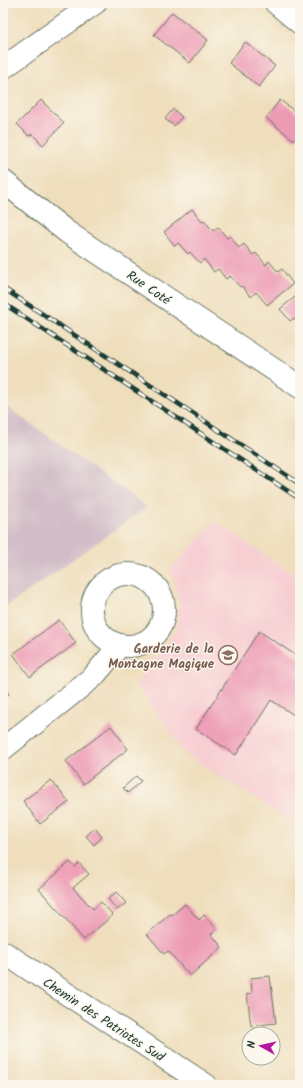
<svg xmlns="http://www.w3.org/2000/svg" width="303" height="1088" font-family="Kalam,sans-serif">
  <rect width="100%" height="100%" fill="#fbf7ec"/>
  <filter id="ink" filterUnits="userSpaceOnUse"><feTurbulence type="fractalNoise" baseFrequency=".025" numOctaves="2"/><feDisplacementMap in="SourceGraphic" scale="8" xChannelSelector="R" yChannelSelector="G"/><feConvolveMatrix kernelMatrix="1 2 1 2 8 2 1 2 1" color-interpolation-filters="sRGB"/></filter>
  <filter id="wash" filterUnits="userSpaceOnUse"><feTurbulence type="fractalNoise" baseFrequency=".012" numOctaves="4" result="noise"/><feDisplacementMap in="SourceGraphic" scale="16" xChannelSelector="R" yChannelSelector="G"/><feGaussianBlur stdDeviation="0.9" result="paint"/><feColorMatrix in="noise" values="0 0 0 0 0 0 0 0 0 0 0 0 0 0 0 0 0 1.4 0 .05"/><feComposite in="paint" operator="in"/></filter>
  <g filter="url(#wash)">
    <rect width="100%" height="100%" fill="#efdebc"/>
    <path fill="#f7cfd3" d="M215,521L300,579V827L185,754L136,683L177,628L179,602L171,568Z"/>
    <path fill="#d2bdc7" d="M3,404L147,507L3,609Z"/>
    <g id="blocks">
      <g fill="#ed9bb5">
        <path d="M172,12L208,40L190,63L154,35Z"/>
        <path d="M245,42L275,66L259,87L229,63Z"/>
        <path d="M41,100L64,123L43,145L32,134L29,136L17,124Z"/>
        <path d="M280,100L300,115V132L294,140L266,118Z"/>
        <path d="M173,109L182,117L174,126L165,119Z"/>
        <path d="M192,209L202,221L204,220L213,231L218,227L227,238L230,236L239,248L244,244L253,255L256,253L266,265L269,261L278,272L282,269L293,284L267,305L256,292L251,297L242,286L240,287L230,276L226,279L218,269L214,272L204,259L200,263L190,252L188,254L178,243L175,246L164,232Z"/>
        <path d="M300,293V326L294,318L290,321L280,309Z"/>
        <path d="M59,620L76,643L30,677L13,654Z"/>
        <path d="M259,631L300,658V719L271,700L236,755L196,729Z"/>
        <path d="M3,686L9,694L3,698Z"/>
        <path d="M111,726L128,749L83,784L66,761Z"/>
        <path d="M136,776L141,781L128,793L123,788Z"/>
        <path d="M51,780L69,802L40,824L23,801Z"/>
        <path d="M95,828L102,837L94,845L86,836Z"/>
        <path d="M70,862L75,867L79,863L89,874L73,888L93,909L101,902L113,915L84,940L39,889Z"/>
        <path d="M116,892L126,903L117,910L108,899Z"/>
        <path d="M185,904L199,920L204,915L217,929L211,934L222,947L190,976L168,951L164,954L147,934L170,914L172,915Z"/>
        <path d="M270,976L276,1023L251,1026L247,994L252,993L251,978Z"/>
      </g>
    </g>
  </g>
  <g filter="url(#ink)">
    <use href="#blocks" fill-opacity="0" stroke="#687564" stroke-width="1"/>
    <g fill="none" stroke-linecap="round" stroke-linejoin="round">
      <defs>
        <g id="minor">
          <path d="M276,3L300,23"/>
          <path d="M3,68L95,3"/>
          <path d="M3,181L67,232L300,387"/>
          <circle cx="128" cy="610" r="36"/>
          <path d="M3,749L93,677L120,645"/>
        </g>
        <path id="major" d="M3,952L206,1085"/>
      </defs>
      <use href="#minor" stroke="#687564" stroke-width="24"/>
      <use href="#major" stroke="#687564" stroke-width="24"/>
      <use href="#minor" stroke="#fff" stroke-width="22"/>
      <use href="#major" stroke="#fff" stroke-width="22"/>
      <defs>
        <g id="rail">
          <path d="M3,288L300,484"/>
          <path d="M3,303L300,499"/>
        </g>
      </defs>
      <use href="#rail" stroke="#1f3d34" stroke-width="4.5"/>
      <use href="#rail" stroke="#fbf7ec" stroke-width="3" stroke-dasharray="9" stroke-linecap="butt"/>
    </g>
  </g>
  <defs>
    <symbol id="school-ring" viewBox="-11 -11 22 22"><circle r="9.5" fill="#fbf7ec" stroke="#8d6e63" stroke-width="1.5"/><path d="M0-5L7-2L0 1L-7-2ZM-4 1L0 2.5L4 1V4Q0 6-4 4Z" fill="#8d6e63"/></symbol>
  </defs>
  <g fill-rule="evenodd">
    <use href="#school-ring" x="217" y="644" width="22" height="22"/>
  </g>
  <g text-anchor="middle" stroke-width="3" stroke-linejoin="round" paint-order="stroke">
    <g font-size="13" fill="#1f3d34" stroke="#fbf7ec">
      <text transform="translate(149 287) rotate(34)" y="5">Rue Coté</text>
      <text transform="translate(104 1019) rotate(33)" y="5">Chemin des Patriotes Sud</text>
    </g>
    <g font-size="13" font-weight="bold" fill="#785e54" stroke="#fbf7ec" text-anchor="end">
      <text x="214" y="653">Garderie de la<tspan x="214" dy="15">Montagne Magique</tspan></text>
    </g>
  </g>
  <rect width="303" height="1088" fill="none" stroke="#fbf7ec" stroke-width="16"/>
  <g transform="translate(261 1046) rotate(278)"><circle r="19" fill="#fbf7ec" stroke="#a3ada2"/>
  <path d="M0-3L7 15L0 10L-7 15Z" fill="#b5179e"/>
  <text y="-6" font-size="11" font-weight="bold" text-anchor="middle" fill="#1f3d34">N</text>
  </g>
</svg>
